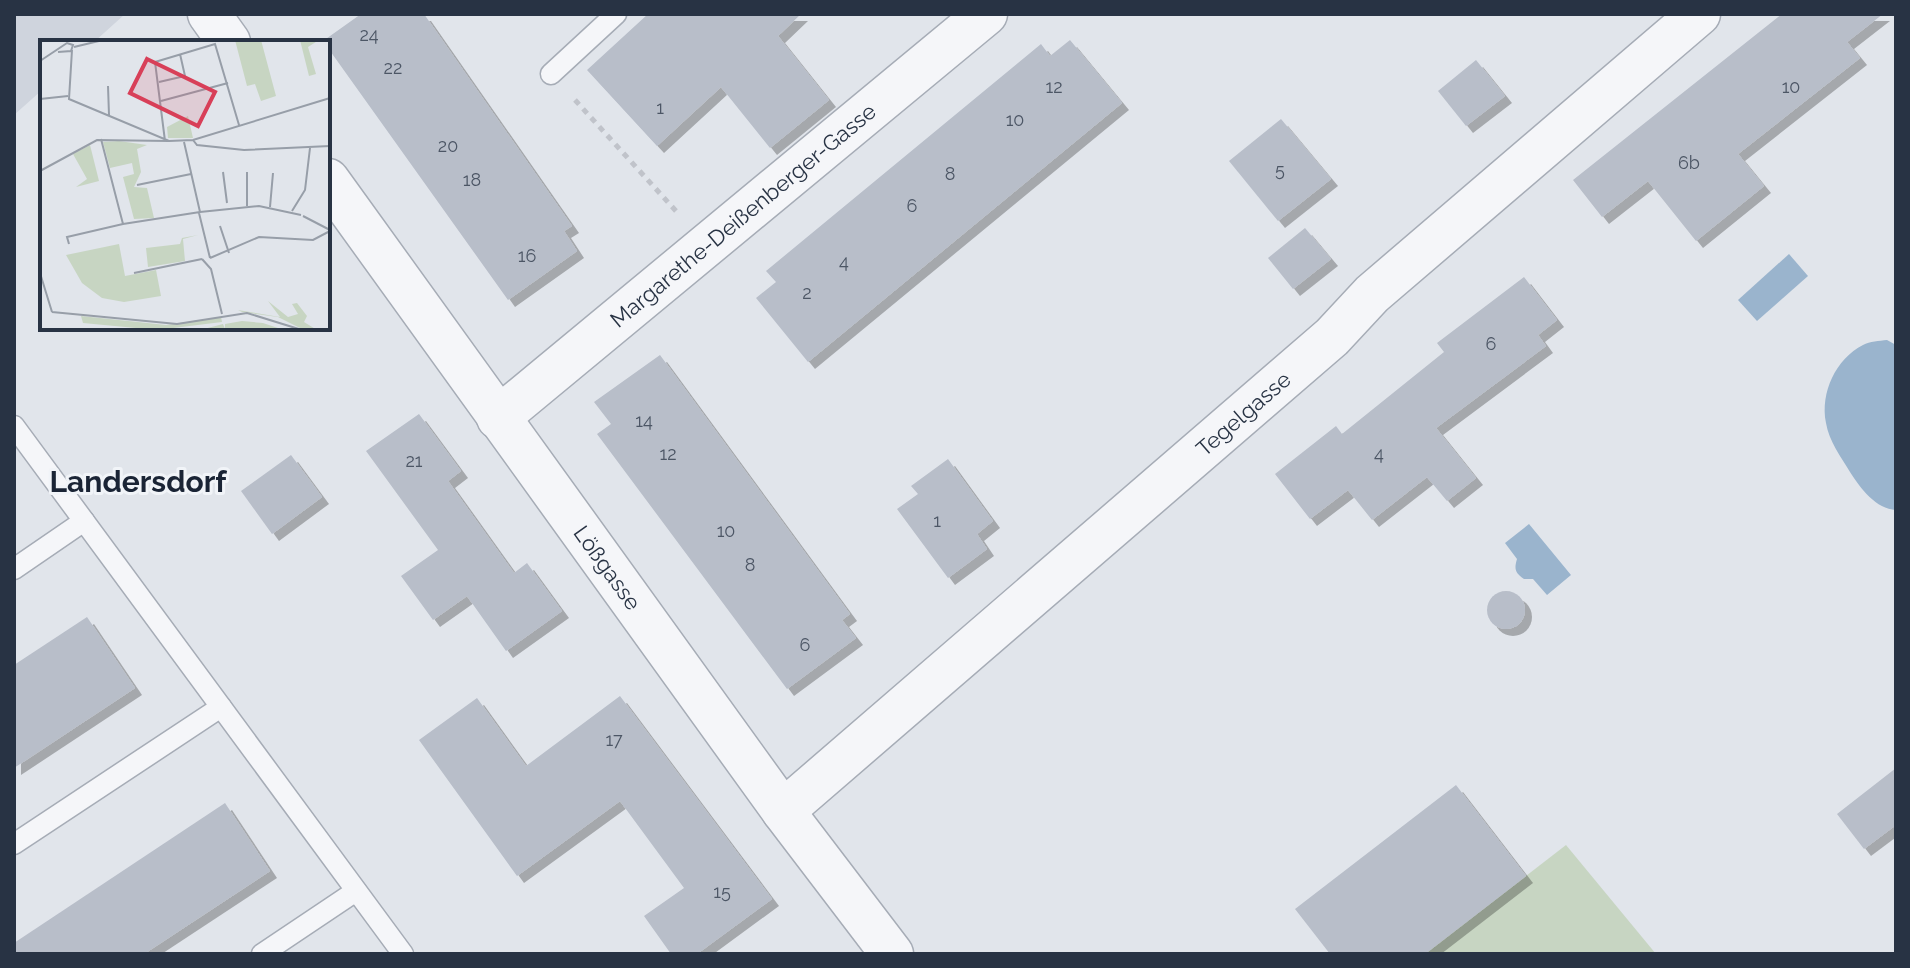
<svg xmlns="http://www.w3.org/2000/svg" width="1910" height="968" font-family="Raleway,sans-serif">
  <defs>
    <filter id="shadow"><feDropShadow dx="7" dy="7" stdDeviation="0" flood-color="#0004"/></filter>
  </defs>
  <rect width="100%" height="100%" fill="#e1e5eb"/>
  <path fill="#cfd4dd" d="M14,14H125L94,42H42V90L14,115Z"/>
  <path fill="#c7d5c2" d="M1566,845L1656,954H1425Z"/>
  <g fill="#9ab4cd">
    <path d="M1789,254L1808,276L1757,321L1738,300Z"/>
    <path d="M1887,340L1896,345V510C1876,509 1861,489 1850,472C1841,457 1829,441 1826,423C1820,392 1836,359 1863,345C1870,341 1879,341 1887,340Z"/>
    <path d="M1529,524L1571,575L1547,595L1533,579H1524C1515,573 1514,569 1517,559L1505,543Z"/>
  </g>
  <g fill="#b8bec9" filter="url(#shadow)">
    <path d="M361,14H424L572,226L564,231L577,251L508,300L328,48V42L323,41Z"/>
    <path d="M648,14H801L778,36L829,100L770,148L721,87L657,146L587,70Z"/>
    <path d="M1782,14H1883L1847,42L1860,58L1738,154L1764,186L1696,241L1648,181L1602,217L1573,180Z"/>
    <path d="M1070,40L1122,103L808,362L756,298L776,282L766,271L1041,44L1050,56Z"/>
    <path d="M1476,60L1505,96L1466,126L1438,91Z"/>
    <path d="M1281,119L1331,179L1278,221L1229,161Z"/>
    <path d="M1305,228L1331,259L1293,289L1268,258Z"/>
    <path d="M1524,277L1557,320L1538,335L1546,346L1436,428L1476,478L1447,501L1427,477L1372,520L1348,490L1310,519L1275,474L1336,426L1342,434L1444,352L1437,343Z"/>
    <path d="M660,355L850,614L842,620L856,638L787,689L597,434L611,424L594,402Z"/>
    <path d="M419,414L461,471L448,481L514,573L527,563L562,611L506,651L467,596L433,620L401,576L438,550L366,451Z"/>
    <path d="M291,455L322,497L272,534L241,491Z"/>
    <path d="M948,459L993,521L977,534L987,549L948,578L897,509L918,494L911,486Z"/>
    <circle cx="1506" cy="610" r="19"/>
    <path d="M87,617L135,688L14,768V665Z"/>
    <path d="M620,696L772,899L697,954H671L644,916L684,888L620,801L517,876L419,740L477,698L526,766Z"/>
    <path d="M1896,768V825L1864,849L1837,814Z"/>
    <path d="M1456,785L1526,876L1425,954H1330L1295,909Z"/>
    <path d="M225,803L270,871L144,954H14V943Z"/>
  </g>
  <g fill="none" stroke-linecap="round" stroke-linejoin="round">
    <defs>
      <g id="lane">
        <path d="M551,74L616,14"/>
        <path d="M14,426L403,954"/>
        <path d="M14,569L84,521"/>
        <path d="M14,844L221,707"/>
        <path d="M262,954L356,891"/>
      </g>
      <g id="street">
        <path d="M209,14L229,42"/>
        <path id="s1" d="M328,180L783,811L892,954"/>
        <path id="s2" d="M498,418L986,14"/>
        <path id="s3" d="M783,811L1332,337L1372,294L1699,14"/>
      </g>
    </defs>
    <use href="#lane" stroke="#a6acb6" stroke-width="23"/>
    <use href="#street" stroke="#a6acb6" stroke-width="45"/>
    <path stroke="#c0c3ca" stroke-width="5" stroke-dasharray="6 6" stroke-linecap="butt" d="M575,100L676,211"/>
    <use href="#lane" stroke="#f5f6f9" stroke-width="20"/>
    <use href="#street" stroke="#f5f6f9" stroke-width="42"/>
  </g>
  <g text-anchor="middle" stroke-width="6" stroke-linejoin="round" paint-order="stroke">
    <g font-size="18" fill="#4c5665">
      <text x="369" y="41">24</text>
      <text x="393" y="74">22</text>
      <text x="1054" y="93">12</text>
      <text x="1791" y="93">10</text>
      <text x="660" y="114">1</text>
      <text x="1015" y="126">10</text>
      <text x="448" y="152">20</text>
      <text x="1689" y="169">6b</text>
      <text x="1280" y="176">5</text>
      <text x="950" y="180">8</text>
      <text x="472" y="186">18</text>
      <text x="912" y="212">6</text>
      <text x="527" y="262">16</text>
      <text x="844" y="268">4</text>
      <text x="807" y="299">2</text>
      <text x="1491" y="350">6</text>
      <text x="644" y="427">14</text>
      <text x="668" y="460">12</text>
      <text x="1379" y="460">4</text>
      <text x="414" y="467">21</text>
      <text x="937" y="527">1</text>
      <text x="726" y="537">10</text>
      <text x="750" y="571">8</text>
      <text x="805" y="651">6</text>
      <text x="614" y="746">17</text>
      <text x="722" y="898">15</text>
    </g>
    <g font-size="22" fill="#283344" stroke="#f1f4f8">
      <text dy="8" stroke="none"><textPath href="#s2" startOffset="318">Margarethe-Deißenberger-Gasse</textPath></text>
      <text dy="8" stroke="none"><textPath href="#s3" startOffset="608">Tegelgasse</textPath></text>
      <text dy="8" stroke="none"><textPath href="#s1" startOffset="478">Lößgasse</textPath></text>
    </g>
    <g font-size="30" font-weight="bold" fill="#1a2435" stroke="#f1f4f8">
      <text x="138" y="492">Landersdorf</text>
    </g>
  </g>
  <g transform="translate(40 40)">
    <rect width="290" height="290" fill="#e1e5eb"/>
    <path d="M195,0H221L236,56L221,61L215,44L207,46ZM260,0H279L268,7L276,34L269,36ZM148,76L153,98H128L127,87ZM79,101L107,105L97,109L101,132L94,147L107,148L114,178L94,179L83,137L94,134L92,123L70,128L63,102ZM50,105L59,141L36,147L47,139L33,114ZM158,195L143,199L145,221L108,227L106,208L140,204L142,198ZM79,204L85,236L116,230L121,256L84,262L62,258L42,243L26,215ZM228,261L248,277L258,274L252,264L257,263L267,276L264,282L277,290H264L238,277L202,272L198,270L240,277ZM41,276L126,285L181,277L182,282L117,290L43,283ZM202,281L223,283L244,290H160L183,284L185,289V284Z" fill="#c7d5c2"/>
    <path fill="none" stroke="#979ea8" stroke-width="2" d="M34,7L63,0M32,10L29,59L129,101L153,100L290,58M0,21L27,3L33,5L31,11L18,12M119,42L145,36L140,14M68,46L69,75M0,59L28,56M121,61L188,43M153,100L157,105L204,110L290,106M125,101L115,22L175,4L199,85M144,102L160,172M0,131L57,100L129,101M183,132L187,163M207,132V166M97,145L151,134M230,167L233,133M252,171L265,150L270,108M160,172L219,166L261,175M159,173L170,218M263,176L290,190M83,184L160,172M180,186L189,213M29,204L27,197L83,184L61,99M170,218L219,197L273,200L290,191M162,219L171,229L182,274M0,233L12,272M94,233L162,219M12,272L137,284L207,273L262,290"/>
    <path fill="#d83f58" fill-opacity="0.15" stroke="#d83f58" stroke-width="4" d="M107,19L175,52L158,86L90,53Z"/>
    <rect width="290" height="290" fill="none" stroke="#283344" stroke-width="4"/>
  </g>
  <rect width="1910" height="968" fill="none" stroke="#283344" stroke-width="32"/>
</svg>
